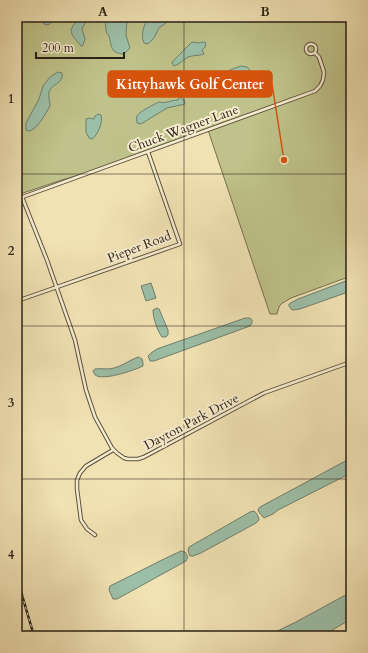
<svg xmlns="http://www.w3.org/2000/svg" width="368" height="653" font-family="Cardo,serif">
  <rect width="100%" height="100%" fill="#f1e2b4"/>
  <filter id="stains"><feTurbulence type="fractalNoise" baseFrequency=".005" numOctaves="4"/><feColorMatrix values="0 0 0 0 .2 0 0 0 0 .09 0 0 0 0 .02 0 0 0 .5 -.17"/></filter>
  <radialGradient id="worn" r=".72"><stop offset=".6" stop-color="#630" stop-opacity="0"/><stop offset="1" stop-color="#630" stop-opacity=".3"/></radialGradient>
  <path fill="#bfc28a" stroke="#747050" d="M17,17H351V276L291,298L281,304L279,307L277,314H270L208,130L104,168L62,180L17,195Z"/>
  <g fill="#9cbfa8" stroke="#6e7f6e">
    <path d="M42,17H56L54,20L48,25L44,24Z"/>
    <path d="M76,17H88L82,29L85,39L83,45L81,46C74,37 66,32 76,22Z"/>
    <path d="M106,17H127L126,35L130,48L124,54C110,53 112,47 109,36C108,34 106,33 106,30C105,26 106,21 106,17Z"/>
    <path d="M149,17H171L170,20L159,28L154,38L148,44L144,43C140,34 144,25 149,17Z"/>
    <path d="M192,42C197,43 200,43 204,42L206,43L205,47L202,50L204,54C199,56 193,55 188,57C183,60 180,64 174,66L172,63L173,61Z"/>
    <path d="M241,66L247,67L250,70V73L247,75H240L229,77L220,76L219,74C227,72 234,68 241,66Z"/>
    <path d="M58,72L62,73C64,84 52,83 49,92C48,96 50,102 50,106C46,113 38,128 30,131L26,130V123L39,99L43,86L50,77Z"/>
    <path d="M180,97L184,100L185,104L167,108L141,124L137,123C137,120 136,119 137,116C140,111 153,105 159,102C166,104 171,100 178,100Z"/>
    <path d="M98,114L101,115C103,122 98,135 92,139L89,138L86,132V119L89,118L94,119L95,116Z"/>
    <path d="M351,279V291L300,309L293,310L291,309L289,306V304L298,299Z"/>
    <path d="M151,283L156,298L146,301L141,286Z"/>
    <path d="M157,308L159,309L168,330V335L166,337H162C157,330 153,318 153,310Z"/>
    <path d="M245,318H250L252,320V323L250,326L154,361H150L148,356L151,353L157,349Z"/>
    <path d="M138,357L142,359L143,363V366C135,370 106,380 97,376C94,375 95,374 93,371L95,369C102,368 108,370 114,368C122,366 130,360 138,357Z"/>
    <path d="M351,458V473L278,510L273,514L264,518L259,512L258,509L260,507Z"/>
    <path d="M254,511C257,513 258,516 259,520L256,523L201,553L193,556H190L188,551L189,547L250,512Z"/>
    <path d="M181,551L185,552C187,555 189,557 186,561L117,599H113L109,590L110,586L164,559Z"/>
    <path d="M351,592V619L322,636H267L296,622Z"/>
  </g>
  <g fill="none" stroke-linecap="round" stroke-linejoin="round">
    <defs>
      <g id="minor">
        <circle cx="311" cy="49" r="5"/>
        <path d="M22,197L47,260L75,340L86,390L95,417L112,448L117,453L124,458L128,459H138L144,457L264,393L351,362"/>
        <path d="M17,199L315,91L320,86L323,80L324,72L319,57L315,53"/>
        <path d="M17,301L180,244L148,152"/>
        <path d="M95,535L87,529L81,520L77,489V480L80,473L86,466L113,450"/>
      </g>
    </defs>
    <use href="#minor" stroke="#5b503e" stroke-width="4.5"/>
    <use href="#minor" stroke="#f6ecce" stroke-width="2.5"/>
    <defs>
      <path id="rail" d="M17,578L34,636"/>
    </defs>
    <use href="#rail" stroke="#291f16" stroke-width="2.5"/>
    <use href="#rail" stroke="#f6ecce" stroke-width="1" stroke-dasharray="3" stroke-linecap="butt"/>
  </g>
  <path fill="none" stroke="#291f16" stroke-width="1" stroke-opacity="0.55" d="M184,17V636M17,174H351M17,326H351M17,479H351"/>
  <g text-anchor="middle" stroke-width="4" stroke-linejoin="round" paint-order="stroke">
    <g font-size="13" fill="#291f16" stroke="#f6ecce">
      <text transform="translate(183 128) rotate(-20)" y="5">Chuck Wagner Lane</text>
      <text transform="translate(139 246) rotate(-21)" y="5">Pieper Road</text>
      <text transform="translate(191 421) rotate(-28)" y="5">Dayton Park Drive</text>
    </g>
  </g>
  <path fill="none" stroke="#d5530d" stroke-width="1.5" d="M284 160L272 84"/>
  <circle fill="#d5530d" stroke="#f6ecce" stroke-width="1.5" cx="284" cy="160" r="4"/>
  <rect fill="#d5530d" stroke="#d5530d" stroke-width="1.5" x="108" y="71" width="164" height="26" rx="4"/>
  <g font-size="14" text-anchor="middle" font-weight="bold" fill="#fff">
    <text x="190" y="89">Kittyhawk Golf Center</text>
  </g>
  <rect width="368" height="653" fill="none" stroke="#f1e2b4" stroke-width="44"/>
  <path d="M36 52v6h88v-6" fill="none" stroke="#291f16" stroke-width="2"/>
  <text x="42" y="52" font-size="12" fill="#291f16" stroke="#f6ecce" stroke-width="3" paint-order="stroke">200 m</text>
  <rect x="22" y="22" width="324" height="609" fill="none" stroke="#291f16" stroke-width="1.5"/>
  <g font-size="13" text-anchor="middle" font-weight="bold" fill="#291f16">
    <text x="103" y="16">A</text>
    <text x="265" y="16">B</text>
    <text x="11" y="103">1</text>
    <text x="11" y="255">2</text>
    <text x="11" y="407">3</text>
    <text x="11" y="559">4</text>
  </g>
  <rect width="100%" height="100%" filter="url(#stains)"/>
  <rect width="100%" height="100%" fill="url(#worn)"/>
</svg>
